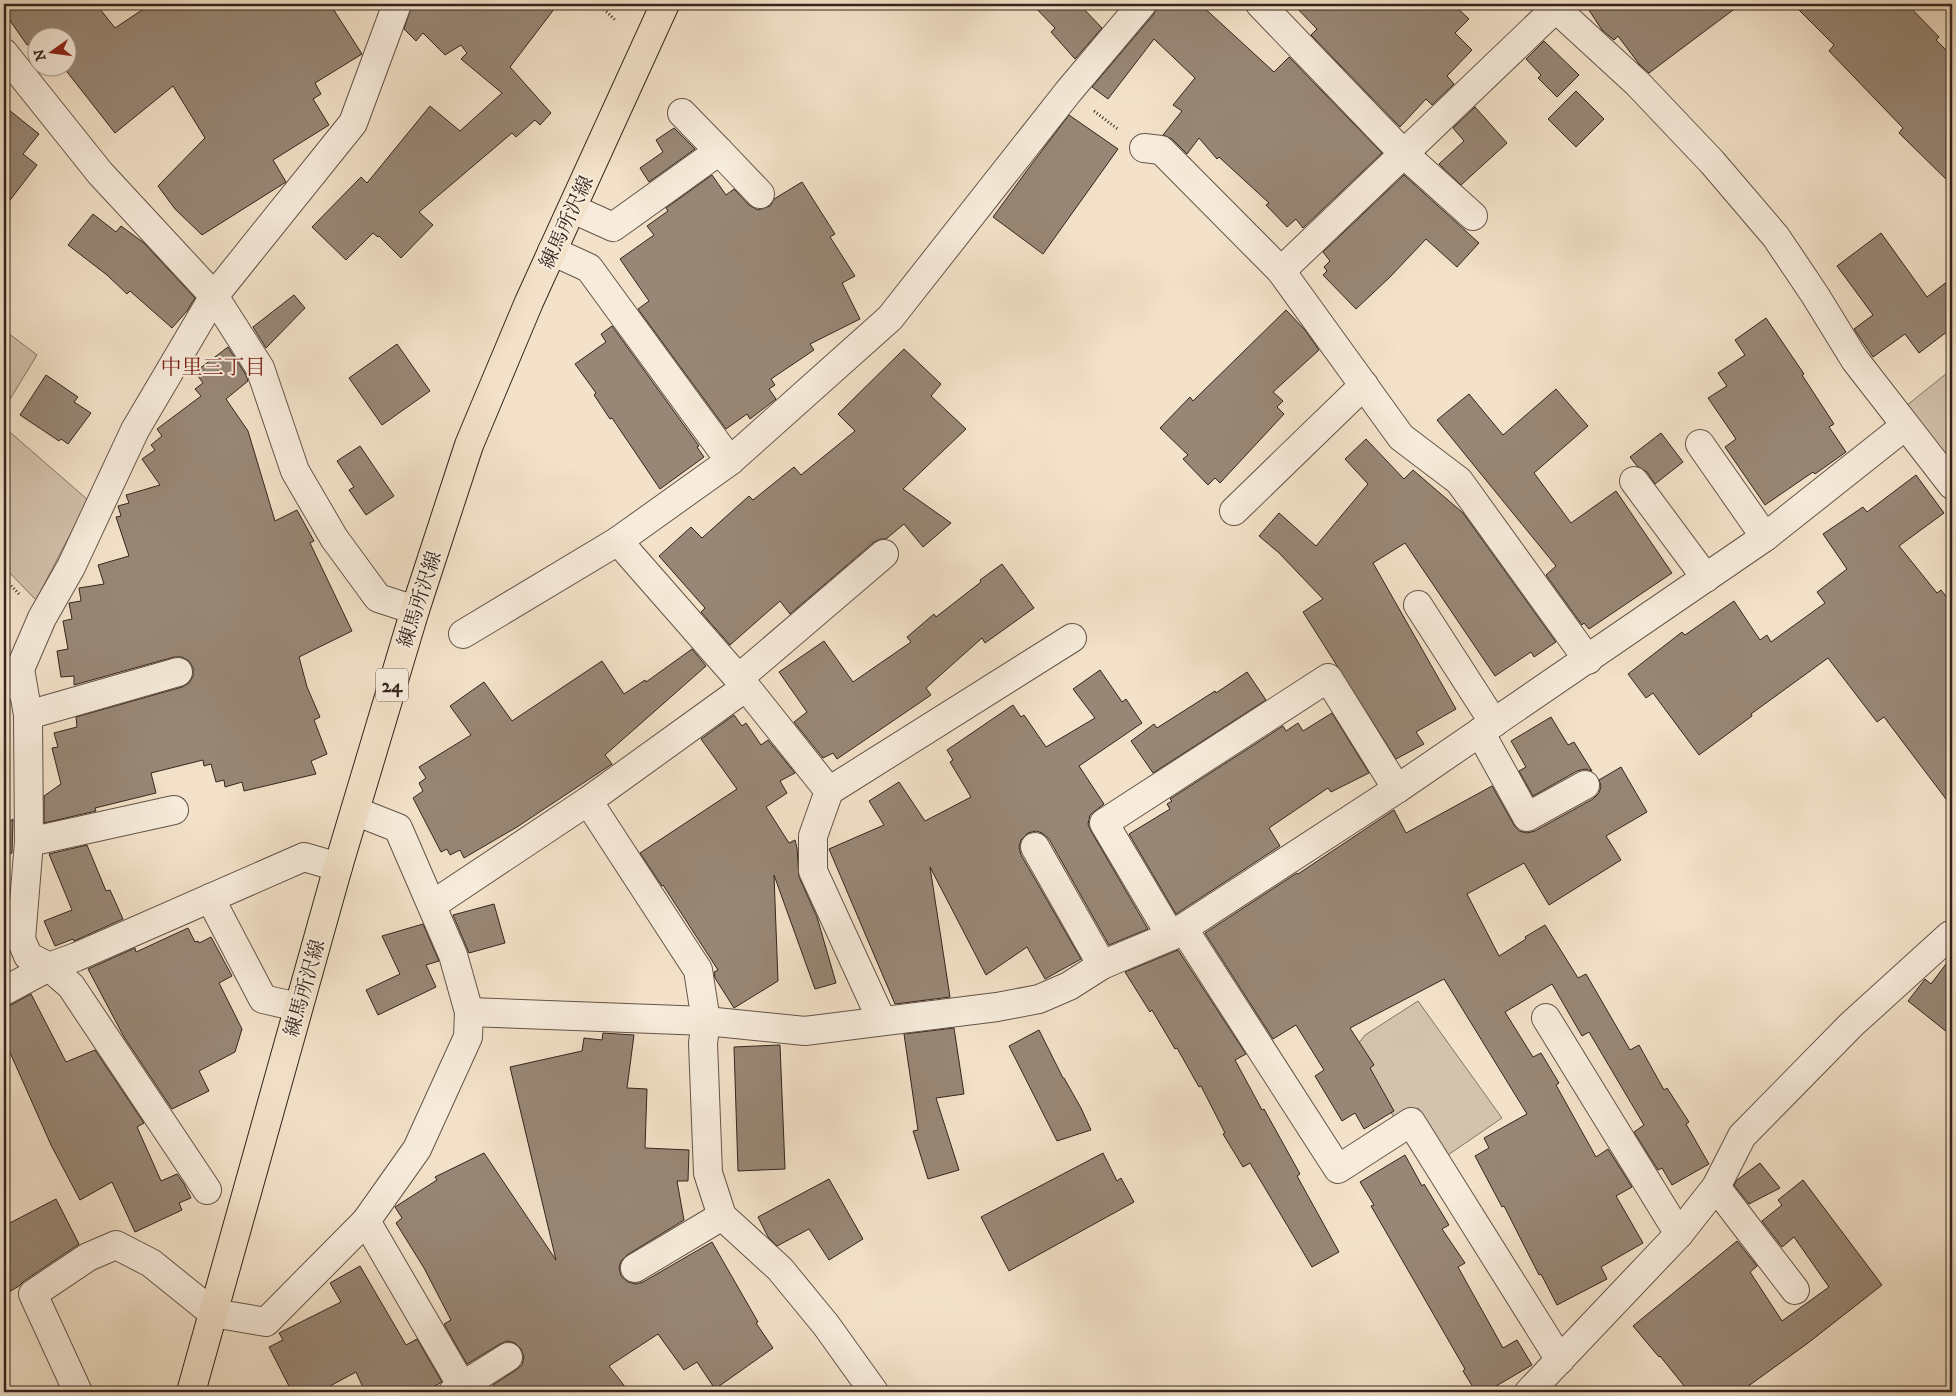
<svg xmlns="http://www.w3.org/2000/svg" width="1956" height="1396" font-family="'IM FELL DW Pica','Noto Serif JP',serif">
  <rect width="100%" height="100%" fill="#f3e2c9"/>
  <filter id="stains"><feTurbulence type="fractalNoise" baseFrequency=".004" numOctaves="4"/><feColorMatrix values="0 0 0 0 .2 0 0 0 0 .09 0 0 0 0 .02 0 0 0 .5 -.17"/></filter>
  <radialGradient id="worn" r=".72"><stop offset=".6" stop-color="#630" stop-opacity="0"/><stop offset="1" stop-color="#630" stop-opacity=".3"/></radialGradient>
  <g fill="#d3c2ac" stroke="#847364">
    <path d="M4,330L37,355L4,409Z"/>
    <path d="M1952,369V474L1901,410Z"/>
    <path d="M4,427L88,500L36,600L4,567Z"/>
    <path d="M1418,1001L1502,1118L1448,1155L1418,1108L1394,1117L1352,1052L1365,1035Z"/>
  </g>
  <g fill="#988776" stroke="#35241d">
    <path d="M4,4H96L115,28L151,4H330L362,54L315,83L321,94L313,99L329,125L273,160L286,182L202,235L175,209L158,186L205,138L173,86L115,133L64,68H68V38L39,37L27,45L4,12Z"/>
    <path d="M412,4H558L510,67L551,113L540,125L535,120L516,137L512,133L419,212L433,225L401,258L379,236L378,237L373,233L346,260L312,227L361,177L367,183L430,106L460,131L502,93L461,59L467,53L461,45L445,55L423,33L416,41L404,29Z"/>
    <path d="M1032,4H1073L1078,9L1081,6L1102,28L1075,59L1051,32L1055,28Z"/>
    <path d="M1157,4H1200L1274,72L1289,57L1382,153L1303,228L1296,219L1287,227L1266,205L1269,203L1219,157L1217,159L1199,138L1187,154L1172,139L1163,135L1182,111L1173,105L1195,78L1154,39L1108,99L1092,87L1154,14Z"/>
    <path d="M1293,4H1453L1469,19L1455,33L1472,50L1447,76L1454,84L1432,105L1426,99L1400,127L1311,35L1317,29Z"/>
    <path d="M1585,4H1741L1649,73L1639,64L1618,36L1614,40L1602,30Z"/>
    <path d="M1793,4H1907L1939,37L1936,40L1952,56V185L1899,133L1903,128L1829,51L1834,45Z"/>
    <path d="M1544,41L1579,75L1557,97L1538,78L1541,75L1526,59Z"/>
    <path d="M1576,91L1604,119L1576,147L1548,119Z"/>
    <path d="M4,106L39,134L23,154L37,165L4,208Z"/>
    <path d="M1475,107L1507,143L1461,185L1439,164L1464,141L1453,128Z"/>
    <path d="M1069,115L1118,149L1043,254L993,217L1031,165Z"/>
    <path d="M674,128L695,149L649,182L640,168L663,152L656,140Z"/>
    <path d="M712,175L726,195L734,189L749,205L758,210L770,206L774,199L802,182L835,234L830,237L855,276L842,283L860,319L810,344L814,350L771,379L775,385L769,389L776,399L750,419L747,414L726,429L638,309L649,301L620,259L654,235L647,226L668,211L666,208Z"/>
    <path d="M1404,175L1479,243L1457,267L1426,239L1390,277L1356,309L1323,275L1327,271L1324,267L1330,261L1323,252Z"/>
    <path d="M93,214L116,232L121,226L144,243L195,298L187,311L172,328L130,291L127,294L107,275L68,245Z"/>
    <path d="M1881,233L1927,297L1952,278V328L1919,353L1905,334L1873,357L1854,329L1873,315L1837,266Z"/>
    <path d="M294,295L305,308L266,348L253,327Z"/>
    <path d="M1286,310L1305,330L1319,350L1273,392L1283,401L1277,407L1284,414L1220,483L1215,478L1208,485L1183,459L1188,455L1160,428L1190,397L1193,401Z"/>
    <path d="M1766,318L1804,374L1802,375L1834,424L1829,427L1846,452L1815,474L1813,472L1765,505L1725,447L1736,439L1708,398L1727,386L1718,373L1745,355L1735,340Z"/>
    <path d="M612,326L699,446L697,447L704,457L660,489L612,418L610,419L594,395L596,393L575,364L606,342L601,334Z"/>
    <path d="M397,344L430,391L382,425L349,378Z"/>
    <path d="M228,347L246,375L248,381L226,399L248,431L275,521L297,510L314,541L310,543L352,631L299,657L307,687L320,717L314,720L327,754L311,761L316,774L244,791L242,782L225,787L224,780L216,782L211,764L204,766L203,760L151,773L156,793L95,808L96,811L44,823V796L61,784L52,748L58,747L54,733L77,727L76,717L182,687L189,683L193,676V668L189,661L182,657H174L74,685V676L61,677L57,651L68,649L63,621L72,619L69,603L81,601L79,588L104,584L98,565L129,556L116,517L121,516L118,506L129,503L126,495L160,485L142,459L155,450L151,445L162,436L157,429L201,396L195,389L203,383L195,372Z"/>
    <path d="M904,349L941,384L931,396L966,429L903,489L951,523L923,547L904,524L886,539H881L874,542L790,614L780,601L730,645L701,612L705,608L659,556L691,527L702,538L749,496L753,500L794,467L801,475L855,431L838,414Z"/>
    <path d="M46,375L78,397L74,402L91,413L68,444L61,439L59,441L20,415Z"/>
    <path d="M1556,389L1588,426L1534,473L1571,523L1616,491L1672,573L1589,629L1584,623L1582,625L1546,575L1556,566L1437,420L1469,394L1503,435Z"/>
    <path d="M1661,433L1683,462L1655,484L1647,472L1637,466L1630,457Z"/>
    <path d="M1366,439L1404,479L1413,470L1463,513L1556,642L1534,657L1531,652L1495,676L1405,543L1373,563L1456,709L1416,732L1424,744L1396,759L1303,612L1323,599L1279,553L1259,536L1279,513L1316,546L1368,484L1345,459Z"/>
    <path d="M360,446L394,496L366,515L349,490L354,487L337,461Z"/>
    <path d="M1916,475L1944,513L1899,546L1937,593L1941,590L1952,604V807L1884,717L1877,722L1828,658L1751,714L1752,716L1699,755L1653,693L1646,698L1628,674L1682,632L1685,635L1734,601L1760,640L1767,635L1771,642L1825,603L1817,592L1847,569L1823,534L1863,507L1867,512Z"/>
    <path d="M1002,564L1034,608L985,643L982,638L926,688L931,695L837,759L833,753L823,758L794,722L807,712L779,672L824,641L853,682L911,642L907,637L934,614L936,617L981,582L980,580Z"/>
    <path d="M692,649L706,666L605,755L612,764L517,827L464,858L460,850L450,855L447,849L441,852L413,798L423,791L419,783L426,778L419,767L471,735L450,706L484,682L512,721L602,661L624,694L645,680L646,682Z"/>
    <path d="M1100,670L1122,702L1126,699L1142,723L1079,766L1104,804L1090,815L1088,824L1091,831L1148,929L1109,945L1049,839L1042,833L1036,831L1028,833L1021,840L1019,847L1021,855L1081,959L1045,979L1027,947L986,975L930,867L950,997L895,1004L829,849L884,825L869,801L899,782L925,821L971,797L950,762L953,760L947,750L1013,705L1021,717L1024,715L1046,747L1095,718L1073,689Z"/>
    <path d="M1247,672L1266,700L1153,773L1131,741L1154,724L1157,728L1215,691L1216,693Z"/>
    <path d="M1332,713L1369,773L1331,792L1328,788L1269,828L1280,846L1176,914L1129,834L1170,809L1167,804L1172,801L1170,799L1283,726L1286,731L1298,723L1303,731Z"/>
    <path d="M734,715L742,726L746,723L761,745L768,740L795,773L780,781L787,793L766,807L789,843L795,840L797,848L799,877L817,917L836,983L815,989L774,875L778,981L734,1008L715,978L714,972L718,970L663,885L662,886L640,853L737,789L701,739Z"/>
    <path d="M1551,717L1568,745L1574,742L1592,771L1585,769L1577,771L1533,796L1519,771L1526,767L1511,741Z"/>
    <path d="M1621,767L1647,812L1606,836L1621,860L1549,905L1524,863L1467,894L1499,956L1526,939L1525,937L1545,925L1578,978L1586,974L1630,1050L1639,1045L1664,1090L1667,1088L1689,1122L1686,1124L1709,1164L1672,1185L1662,1168L1658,1170L1634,1132L1644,1125L1589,1032L1582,1036L1552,984L1505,1012L1533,1057L1541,1053L1559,1083L1556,1085L1596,1157L1608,1149L1632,1187L1616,1196L1643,1243L1601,1267L1607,1279L1557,1305L1541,1274L1539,1275L1504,1206L1502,1207L1475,1156L1489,1148L1484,1138L1527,1114L1444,979L1350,1028L1374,1065L1370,1068L1394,1111L1364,1129L1355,1113L1342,1121L1315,1076L1324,1070L1296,1025L1273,1039L1205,933L1297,873L1298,874L1394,810L1406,833L1492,786L1514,825L1519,831L1527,833L1535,831L1593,799L1599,793L1601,786L1599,780Z"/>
    <path d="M13,819L12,853L4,856V825Z"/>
    <path d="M87,845L106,891L110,890L123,919L74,941L73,939L55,946L44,921L72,910L49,854Z"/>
    <path d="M494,904L505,943L469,953L453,915Z"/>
    <path d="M423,924L439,961L426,965L436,987L378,1015L366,990L400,974L382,936Z"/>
    <path d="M188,928L195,942L198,941L199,943L211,937L232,976L219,983L242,1029L235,1052L199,1071L209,1091L172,1109L124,1037L88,969L135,948L136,952Z"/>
    <path d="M1178,950L1246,1054L1235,1060L1262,1110L1264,1109L1300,1174L1297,1176L1339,1252L1312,1267L1250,1163L1243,1167L1223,1134L1225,1133L1201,1086L1199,1087L1177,1048L1175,1049L1152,1010L1150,1012L1125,972Z"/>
    <path d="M1952,956V1036L1908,1001L1925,979L1931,984Z"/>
    <path d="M31,994L66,1062L95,1050L144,1123L137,1127L161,1181L177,1174L184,1184L191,1198L179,1203L182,1210L135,1232L112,1182L80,1200L51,1145L4,1039V1007L11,1005Z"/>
    <path d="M954,1028L964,1094L936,1098L959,1170L928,1179L913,1131L918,1130L904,1034Z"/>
    <path d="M1039,1030L1063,1078H1064L1081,1108L1091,1130L1057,1141L1009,1046Z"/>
    <path d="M603,1033L634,1035L627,1088L647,1089L645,1148L689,1150L688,1181H677L684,1220L627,1255L621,1261L619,1268L621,1276L628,1282L636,1284L643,1282L712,1242L758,1322L756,1323L773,1348L715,1389L697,1362L684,1370L658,1334L609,1366L629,1392H497L493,1385L516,1370L522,1365L524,1357L521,1349L515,1343L507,1341L500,1344L467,1364L444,1324L451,1320L424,1268L396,1223L402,1218L395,1207L437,1180L435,1177L484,1153L556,1260L510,1067L582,1051L584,1038L602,1040Z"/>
    <path d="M780,1045L785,1169L738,1171L734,1047Z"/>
    <path d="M1103,1153L1117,1181L1121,1178L1134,1202L1009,1271L981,1217Z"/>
    <path d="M1405,1155L1422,1186L1424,1184L1449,1225L1442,1229L1465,1263L1458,1267L1503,1348L1517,1340L1532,1365L1486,1392H1476L1463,1371L1465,1369L1371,1206L1374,1205L1360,1182Z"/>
    <path d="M1760,1163L1780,1188L1749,1204L1734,1185L1737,1180Z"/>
    <path d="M829,1179L863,1239L829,1260L809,1229L777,1246L768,1237L758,1217Z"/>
    <path d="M1803,1180L1882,1285L1808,1343L1740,1392H1689L1660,1356L1659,1357L1633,1326L1737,1241L1757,1266L1750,1272L1782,1321L1829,1287L1794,1237L1782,1247L1762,1221L1782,1205L1778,1200Z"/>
    <path d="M56,1199L79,1244L24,1281L19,1286L4,1295V1226Z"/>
    <path d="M360,1266L406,1345L417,1339L442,1382L424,1392H365L356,1372L319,1392H292L269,1347L283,1340L279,1333L341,1302L330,1283Z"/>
  </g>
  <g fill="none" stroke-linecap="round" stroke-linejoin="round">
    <defs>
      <g id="minor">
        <path d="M1260,4L1403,153L1473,216"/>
        <path d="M1551,4L1638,84L1712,162L1776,237L1815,295L1855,360L1952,485"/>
        <path d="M4,53L100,173L214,296L260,368L295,471L334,538L378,598L415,610"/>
        <path d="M1144,148L1161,150L1281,271L1401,437L1459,481L1588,660"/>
        <path d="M719,151L760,194"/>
        <path d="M573,209L613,227L719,151L682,113"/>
        <path d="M552,251L589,268L730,461"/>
        <path d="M1281,271L1556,8"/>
        <path d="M1700,444L1765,537"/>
        <path d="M1634,481L1706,578"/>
        <path d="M1234,511L1364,385"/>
        <path d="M1418,605L1494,723"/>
        <path d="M463,634L618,541"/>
        <path d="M20,669L28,715L29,842L21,939L28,956L49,967L71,986L207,1190"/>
        <path d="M739,678L884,554"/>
        <path d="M4,687L20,669L42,618L71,567L135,430L214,296L353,123L397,4"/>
        <path d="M746,687L829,791"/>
        <path d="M28,715L178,672"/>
        <path d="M1480,732L1527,817L1585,785"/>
        <path d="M588,801L698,970L706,1021L703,1043L708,1173L722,1216L780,1269L826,1325L874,1392"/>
        <path d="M29,842L174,810"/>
        <path d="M1035,847L1102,965"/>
        <path d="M210,898L263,999L298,1007"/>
        <path d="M432,905L588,801L746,687L618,541L730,461L890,318L1068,92L1142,4"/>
        <path d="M1183,928L1338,1169L1411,1122L1560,1360"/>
        <path d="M1171,936L1104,823L1328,678L1397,789"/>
        <path d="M4,991L49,967L76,957L304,857L338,867"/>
        <path d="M469,1012L706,1021L805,1031L997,1007L1039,999L1069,986L1102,965L1171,936L1397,789L1765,537L1905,426"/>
        <path d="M1546,1018L1679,1234"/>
        <path d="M882,1021L813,871V836L829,791L1072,638"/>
        <path d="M1716,1187L1795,1290"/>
        <path d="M366,1221L462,1386L453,1392"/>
        <path d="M635,1268L722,1216"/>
        <path d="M462,1386L508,1357"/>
        <path d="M78,1392L33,1294L88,1257L116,1245L151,1263L213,1313L266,1322L366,1221L417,1149L468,1037L469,1012L453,955L398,828L355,811"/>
        <path d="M1529,1392L1679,1234L1716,1187L1742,1136L1852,1024L1950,935L1952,936"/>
      </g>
      <path id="major" d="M191,1392L338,867L415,610L469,445L529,302L665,4"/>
    </defs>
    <use href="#minor" stroke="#645448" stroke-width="30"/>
    <use href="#major" stroke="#35241d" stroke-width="30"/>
    <g stroke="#35241d" stroke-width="3" stroke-dasharray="1 2.5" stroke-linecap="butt">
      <path d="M599,4L615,20"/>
      <path d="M1094,111L1119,130"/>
      <path d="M4,578L19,594"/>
    </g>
    <use href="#minor" stroke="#f7ecdc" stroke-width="28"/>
    <use href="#major" stroke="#f3e2c9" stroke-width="28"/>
  </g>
  <g text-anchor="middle" stroke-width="4" stroke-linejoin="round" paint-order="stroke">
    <rect fill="#f7ecdc" stroke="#6f6056" stroke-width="1" x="376" y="668.5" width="32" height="33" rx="4"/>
    <g font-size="19" font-weight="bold" fill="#35241d">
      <text x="392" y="692">24</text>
    </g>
    <g font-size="20" fill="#35241d" stroke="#f7ecdc">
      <text transform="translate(566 222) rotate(-65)" y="7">練馬所沢線</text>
      <text transform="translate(419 599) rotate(-72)" y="7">練馬所沢線</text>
      <text transform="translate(304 988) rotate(-74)" y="7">練馬所沢線</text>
    </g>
    <g font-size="21" fill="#7a1f14" stroke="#f7ecdc">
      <text x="213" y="374">中里三丁目</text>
    </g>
  </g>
  <rect width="1956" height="1396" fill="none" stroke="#f3e2c9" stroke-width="20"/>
  <rect x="5" y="5" width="1946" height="1386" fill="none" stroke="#35241d" stroke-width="2.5"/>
  <rect x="10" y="10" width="1936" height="1376" fill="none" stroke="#35241d"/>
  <g transform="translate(52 52) rotate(256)"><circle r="24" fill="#f7ecdc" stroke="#a99c90"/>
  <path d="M0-4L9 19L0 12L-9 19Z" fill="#8f2418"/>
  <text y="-8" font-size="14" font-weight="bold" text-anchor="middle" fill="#35241d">N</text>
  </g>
  <rect width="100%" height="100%" filter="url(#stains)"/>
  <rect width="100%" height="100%" fill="url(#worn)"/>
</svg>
